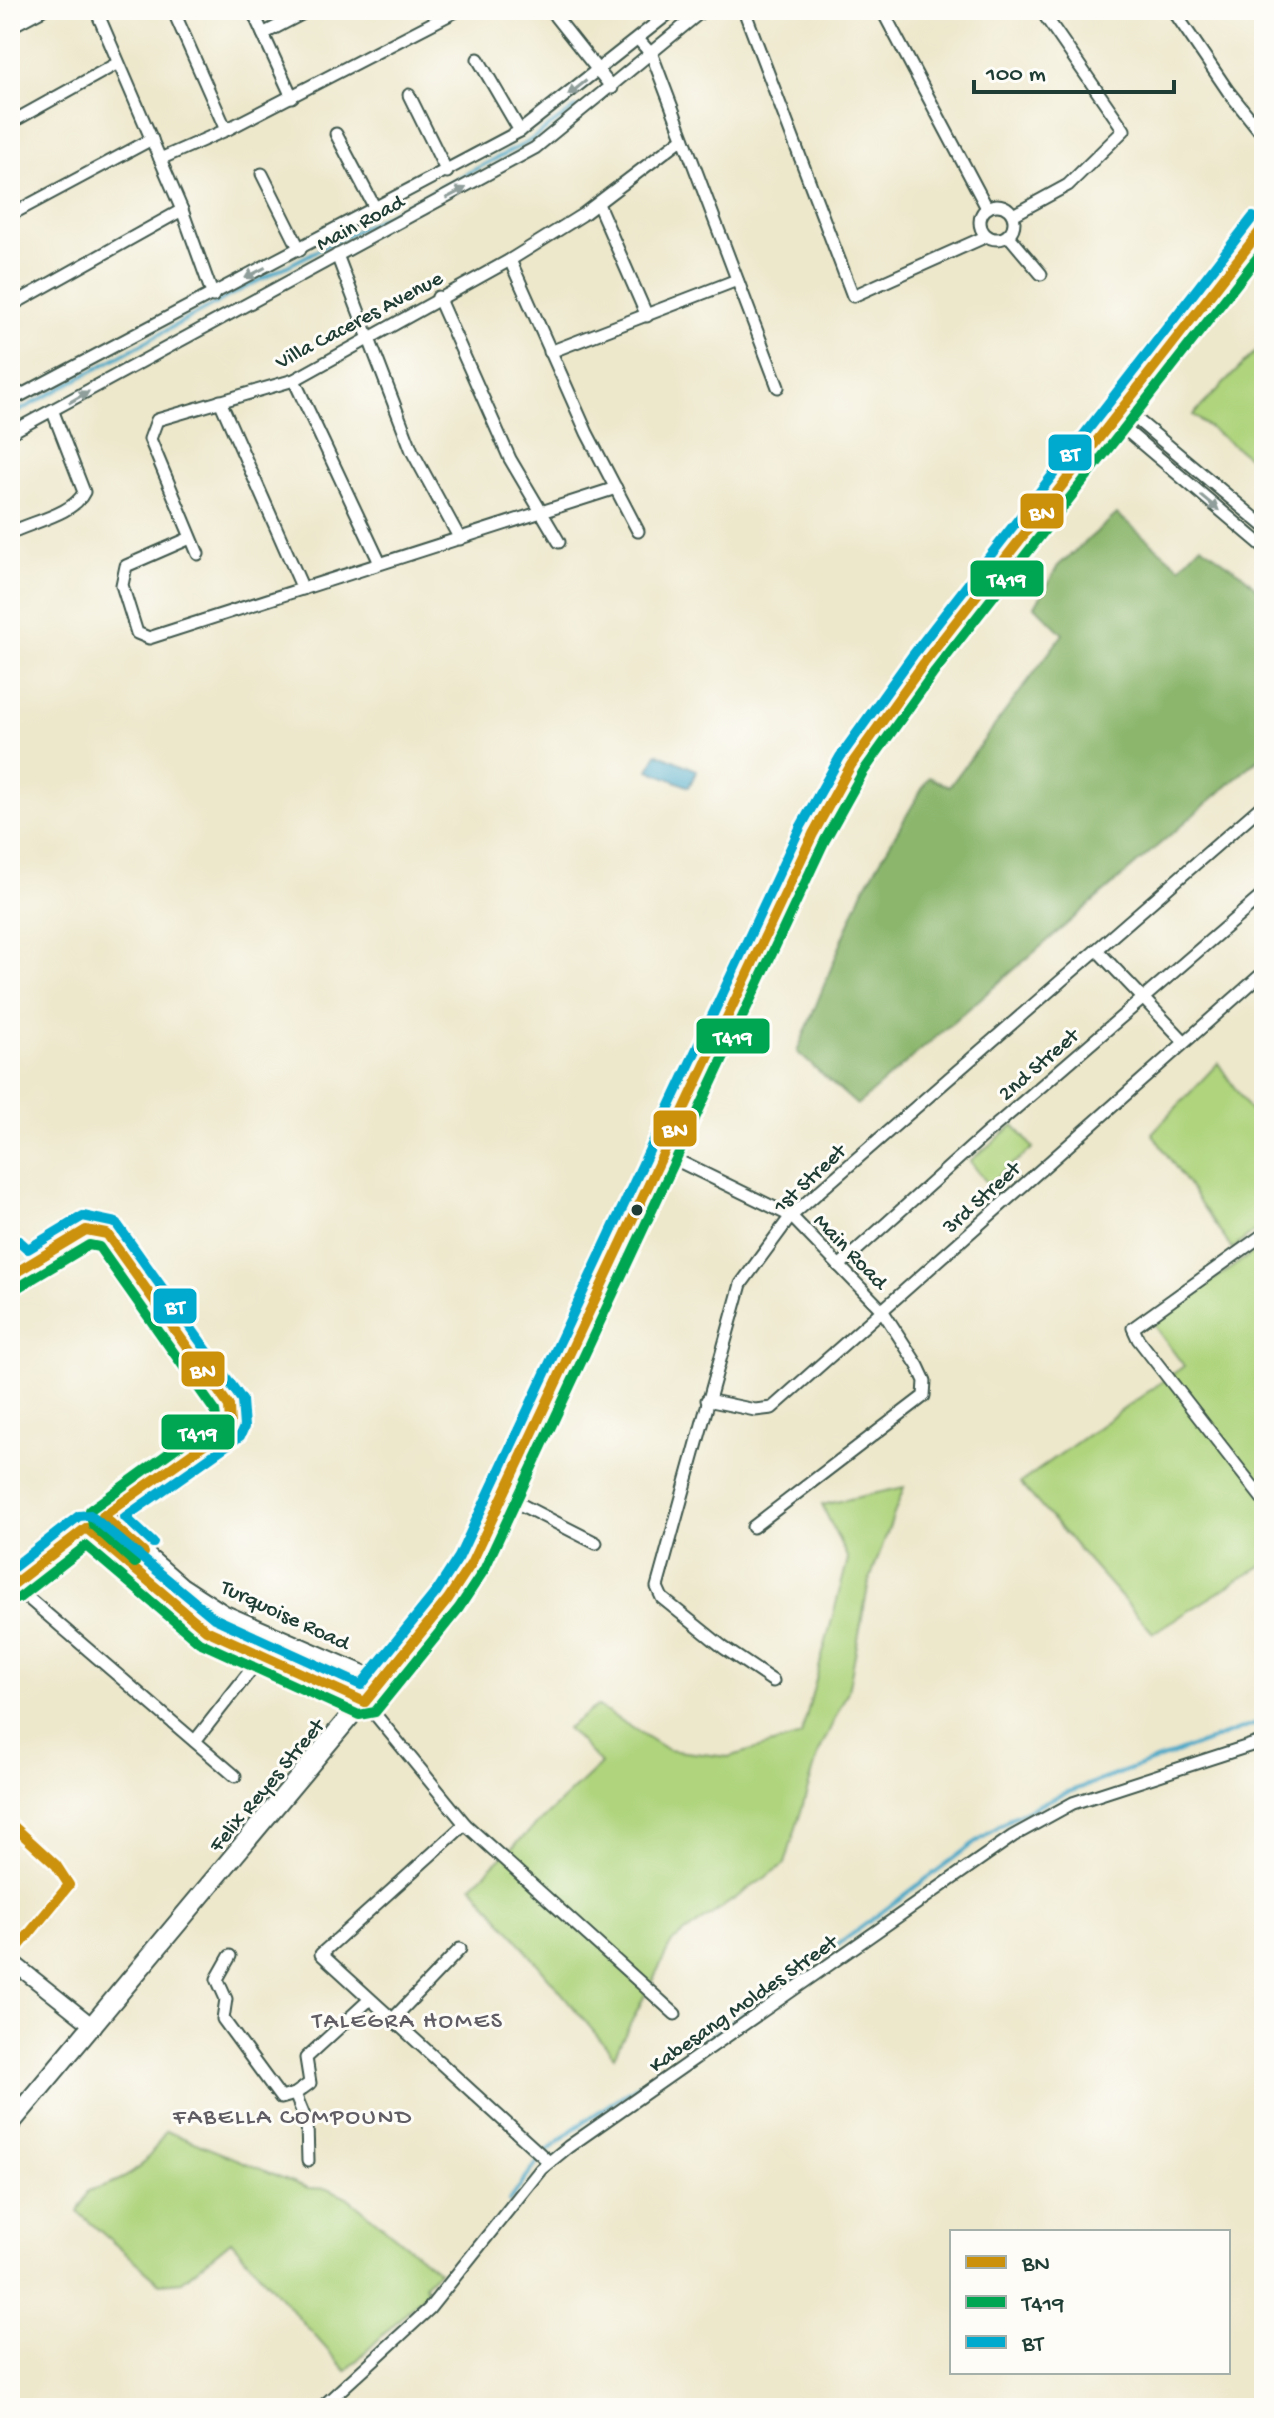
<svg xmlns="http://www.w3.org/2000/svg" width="1274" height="2418" font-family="'Gochi Hand',sans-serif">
  <rect width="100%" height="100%" fill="#fdfcf7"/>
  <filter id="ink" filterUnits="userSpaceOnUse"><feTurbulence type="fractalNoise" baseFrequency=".0125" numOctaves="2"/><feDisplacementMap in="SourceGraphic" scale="16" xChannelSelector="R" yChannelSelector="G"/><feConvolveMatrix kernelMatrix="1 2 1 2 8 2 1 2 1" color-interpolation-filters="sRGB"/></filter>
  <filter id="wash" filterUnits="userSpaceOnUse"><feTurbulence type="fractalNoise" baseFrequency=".006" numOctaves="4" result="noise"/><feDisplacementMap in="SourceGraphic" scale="32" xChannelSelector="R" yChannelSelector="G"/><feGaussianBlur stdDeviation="1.8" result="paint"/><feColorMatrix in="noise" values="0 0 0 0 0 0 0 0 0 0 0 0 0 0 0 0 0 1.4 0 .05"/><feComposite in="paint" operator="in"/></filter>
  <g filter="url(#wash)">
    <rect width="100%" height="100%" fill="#ede7cb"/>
    <g fill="#afd47d" stroke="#678858" stroke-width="2">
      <path d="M1264,343V469L1193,415Z"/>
      <path d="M1218,1063L1264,1132V1224L1232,1249L1152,1133Z"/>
      <path d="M1014,1125L1033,1148L988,1184L970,1161Z"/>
      <path d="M1264,1245V1564L1153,1633L1020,1483L1184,1366L1152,1323Z"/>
      <path d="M904,1487L869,1582L848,1691L819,1752L785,1864L672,1942L614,2056L472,1885L601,1764L567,1728L597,1706L668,1750L728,1757L801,1736L848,1559L822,1505Z"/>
      <path d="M166,2131L308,2188L330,2189L347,2197L438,2271L425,2284L427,2292L346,2371L231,2241L182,2281L160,2283L78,2212L88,2191C133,2177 141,2172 166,2131Z"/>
    </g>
    <path fill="#8bb66c" stroke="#557a50" stroke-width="2" d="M1117,514L1180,567L1201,545L1242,574L1264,595V754L857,1105L797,1052L862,892L929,777L949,787L1063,634L1035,606L1058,566Z"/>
    <path fill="#48a8c7" stroke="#34727e" stroke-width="2" d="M657,753L697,770L689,787L649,770Z"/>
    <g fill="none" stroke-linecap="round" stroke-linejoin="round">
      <g stroke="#48a8c7" stroke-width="4">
        <path d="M10,416L229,296L528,142L577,107"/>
        <path d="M509,2201L543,2155L572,2130L775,1992L970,1846L1013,1817L1060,1795L1264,1721"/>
      </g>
    </g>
  </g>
  <g filter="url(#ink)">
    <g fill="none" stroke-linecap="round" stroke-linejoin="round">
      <defs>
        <g id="minor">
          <path d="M96,10L182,210L213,296"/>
          <path d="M173,10L226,130"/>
          <path d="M252,10L292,97"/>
          <path d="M744,10L853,296L987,236"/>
          <path d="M882,10L987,208"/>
          <path d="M1173,10L1228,91L1264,136"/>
          <path d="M555,16L612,88"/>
          <path d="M10,27L42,10"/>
          <path d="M263,34L309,10"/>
          <path d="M638,39L652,55L778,387"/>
          <path d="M478,59L520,131"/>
          <path d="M409,95L447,172"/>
          <path d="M10,123L118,63"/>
          <path d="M336,134L376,210"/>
          <path d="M160,159L226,130L458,10"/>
          <path d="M262,174L300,250"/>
          <path d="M598,204L647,316"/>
          <circle cx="997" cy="222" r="17"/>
          <path d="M10,215L152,139"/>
          <path d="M1013,215L1068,185L1124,130L1041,10"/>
          <path d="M1008,235L1041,274"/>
          <path d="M337,255L412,451L460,539"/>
          <path d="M510,260L587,433L638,531"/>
          <path d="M438,297L510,459L559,542"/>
          <path d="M10,306L182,210"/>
          <path d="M550,352L737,280"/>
          <path d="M294,380L380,563"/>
          <path d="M10,401L520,131L673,10"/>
          <path d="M220,401L303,589"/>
          <path d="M1122,407L1264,526"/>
          <path d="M1113,419L1264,547"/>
          <path d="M10,433L535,148L703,10"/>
          <path d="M10,533C31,522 74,514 84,492L53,412"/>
          <path d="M188,539L126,566L122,585L137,633L149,638L616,488"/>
          <path d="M198,554L150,439L157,420L294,380L510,260L582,215L683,138"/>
          <path d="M1097,950L1184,1041"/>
          <path d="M664,1154L791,1216L882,1310L918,1366L925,1381L924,1396L753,1527"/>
          <path d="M1264,1234L1133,1328L1138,1339L1264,1501"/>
          <path d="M839,1266L987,1133L1264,894"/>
          <path d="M10,1276L86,1230L107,1234L229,1406L230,1426L103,1516"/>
          <path d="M707,1400L755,1410L772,1408L1264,972"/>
          <path d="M504,1496L596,1543"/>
          <path d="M13,1585L235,1776"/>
          <path d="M773,1681L724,1648L662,1598L657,1587L741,1284L791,1216L1264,804"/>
          <path d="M365,1702L465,1824L321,1954L549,2162"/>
          <path d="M195,1741L261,1657"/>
          <path d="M10,1823L56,1865L69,1885L10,1957"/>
          <path d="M465,1824L675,2014"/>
          <path d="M230,1956L217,1979L226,1999L223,2019L281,2098L295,2094"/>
          <path d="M391,2021L460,1949"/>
          <path d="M308,2161L307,2123L295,2094L310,2083L306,2058L369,2000"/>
          <path d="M321,2408L429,2309L541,2169L568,2147L1013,1836L1073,1803L1264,1741"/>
        </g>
        <g id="tertiary">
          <path d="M86,1528L103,1516L182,1585L225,1613L382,1681"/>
          <path d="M10,1587L86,1528L206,1630L365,1702"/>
          <path d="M10,1960L94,2027"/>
        </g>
        <path id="primary" d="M10,2124L448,1599L471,1564L504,1496L813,834L851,765L924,663L1264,226"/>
      </defs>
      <use href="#minor" stroke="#3e564b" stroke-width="15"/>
      <use href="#tertiary" stroke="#3e564b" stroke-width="18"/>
      <use href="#primary" stroke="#3e564b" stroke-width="22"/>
      <use href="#minor" stroke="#fff" stroke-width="11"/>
      <use href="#tertiary" stroke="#fff" stroke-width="14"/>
      <use href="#primary" stroke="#fff" stroke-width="18"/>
      <defs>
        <g id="bus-1">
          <path d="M10,1276L86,1230L107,1234L229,1406L230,1426L103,1516L144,1553"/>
          <path d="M10,1587L86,1528L206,1630L365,1702L448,1599L471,1564L813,834L851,765L924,663L1264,226"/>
          <path d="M10,1823L56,1865L69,1885L10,1957"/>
        </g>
        <g id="bus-2">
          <path d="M17,1288L89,1245L99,1247L215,1411L216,1419L90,1510L93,1525L135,1563"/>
          <path d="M19,1598L86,1546L199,1642L359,1715L375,1712L459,1608L484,1570L825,840L863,772L935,671L1264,249"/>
        </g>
        <g id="bus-3">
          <path d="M19,1241L28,1249L83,1216L116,1223L242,1400L244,1427L240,1436L125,1517L153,1543"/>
          <path d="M10,1570L79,1516L90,1515L214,1618L361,1685L437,1591L459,1557L800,828L840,757L913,655L1253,217"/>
        </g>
      </defs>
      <use href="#bus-1" stroke="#fdfcf7" stroke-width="16"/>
      <use href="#bus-2" stroke="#fdfcf7" stroke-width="16"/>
      <use href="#bus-3" stroke="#fdfcf7" stroke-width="16"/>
      <use href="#bus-1" stroke="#cc910a" stroke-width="10"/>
      <use href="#bus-2" stroke="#00a651" stroke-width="10"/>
      <use href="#bus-3" stroke="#00a9ce" stroke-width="10"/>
    </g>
    <defs><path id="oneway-solid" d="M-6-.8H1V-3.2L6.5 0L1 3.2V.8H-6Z" transform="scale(2)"/></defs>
    <g fill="#8f9e9a">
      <use href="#oneway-solid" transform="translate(577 88) rotate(142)"/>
      <use href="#oneway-solid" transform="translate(456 193) rotate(-28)"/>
      <use href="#oneway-solid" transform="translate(255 273) rotate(152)"/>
      <use href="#oneway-solid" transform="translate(79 397) rotate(-30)"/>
      <use href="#oneway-solid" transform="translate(1210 503) rotate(40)"/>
    </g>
  </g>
  <circle fill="#1f3d34" stroke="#fdfcf7" stroke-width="3" cx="637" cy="1210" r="7"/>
  <g text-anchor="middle" stroke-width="6" stroke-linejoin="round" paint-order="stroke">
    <g font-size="22" fill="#1f3d34" stroke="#fdfcf7">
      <text transform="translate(359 221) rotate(-28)" y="8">Main Road</text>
      <text transform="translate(358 318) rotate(-28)" y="8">Villa Caceres Avenue</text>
      <text transform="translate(1037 1063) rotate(-41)" y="8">2nd Street</text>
      <text transform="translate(808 1177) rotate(-43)" y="8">1st Street</text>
      <text transform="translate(980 1196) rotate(-42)" y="8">3rd Street</text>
      <text transform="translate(852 1250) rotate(46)" y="8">Main Road</text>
      <text transform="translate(286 1613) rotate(25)" y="8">Turquoise Road</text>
      <text transform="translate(265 1784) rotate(-50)" y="8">Felix Reyes Street</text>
      <text transform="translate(742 2002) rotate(-35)" y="8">Kabesang Moldes Street</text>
    </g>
    <g font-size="24" letter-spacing="2" fill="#625e65" stroke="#fdfcf7">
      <text x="408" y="2027">TALEGRA HOMES</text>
      <text x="293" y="2123">FABELLA COMPOUND</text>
    </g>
  </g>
  <g stroke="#fdfcf7" stroke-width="3">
    <rect x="1047" y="433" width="46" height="39" rx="8" fill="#00a9ce"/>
    <rect x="1019" y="492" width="46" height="38" rx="8" fill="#cc910a"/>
    <rect x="969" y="559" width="76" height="39" rx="8" fill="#00a651"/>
    <rect x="695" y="1017" width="76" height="38" rx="8" fill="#00a651"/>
    <rect x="652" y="1109" width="46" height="39" rx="8" fill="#cc910a"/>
    <rect x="152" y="1287" width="46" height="38" rx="8" fill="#00a9ce"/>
    <rect x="180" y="1350" width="46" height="38" rx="8" fill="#cc910a"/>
    <rect x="160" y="1413" width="76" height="38" rx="8" fill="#00a651"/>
  </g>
  <g font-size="22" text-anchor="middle" font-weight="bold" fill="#fff">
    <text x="1070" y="460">BT</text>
    <text x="1042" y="519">BN</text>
    <text x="1007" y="586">T419</text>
    <text x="733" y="1044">T419</text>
    <text x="675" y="1136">BN</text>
    <text x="175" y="1313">BT</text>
    <text x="203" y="1377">BN</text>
    <text x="198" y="1440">T419</text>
  </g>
  <rect width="1274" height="2418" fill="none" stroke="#fdfcf7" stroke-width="40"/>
  <rect x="950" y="2230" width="280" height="144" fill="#fdfcf7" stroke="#a4b0a9" stroke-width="2"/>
  <rect x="966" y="2256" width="40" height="12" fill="#cc910a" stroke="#a4b0a9" stroke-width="2"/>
  <text x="1022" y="2270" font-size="24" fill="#1f3d34">BN</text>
  <rect x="966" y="2296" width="40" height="12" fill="#00a651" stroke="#a4b0a9" stroke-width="2"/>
  <text x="1022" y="2310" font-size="24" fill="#1f3d34">T419</text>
  <rect x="966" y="2336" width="40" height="12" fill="#00a9ce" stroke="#a4b0a9" stroke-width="2"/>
  <text x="1022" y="2350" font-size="24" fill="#1f3d34">BT</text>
  <path d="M974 80v12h200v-12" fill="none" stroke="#1f3d34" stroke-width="4"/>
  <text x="986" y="80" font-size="24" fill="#1f3d34" stroke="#fdfcf7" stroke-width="6" paint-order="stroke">100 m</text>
</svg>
